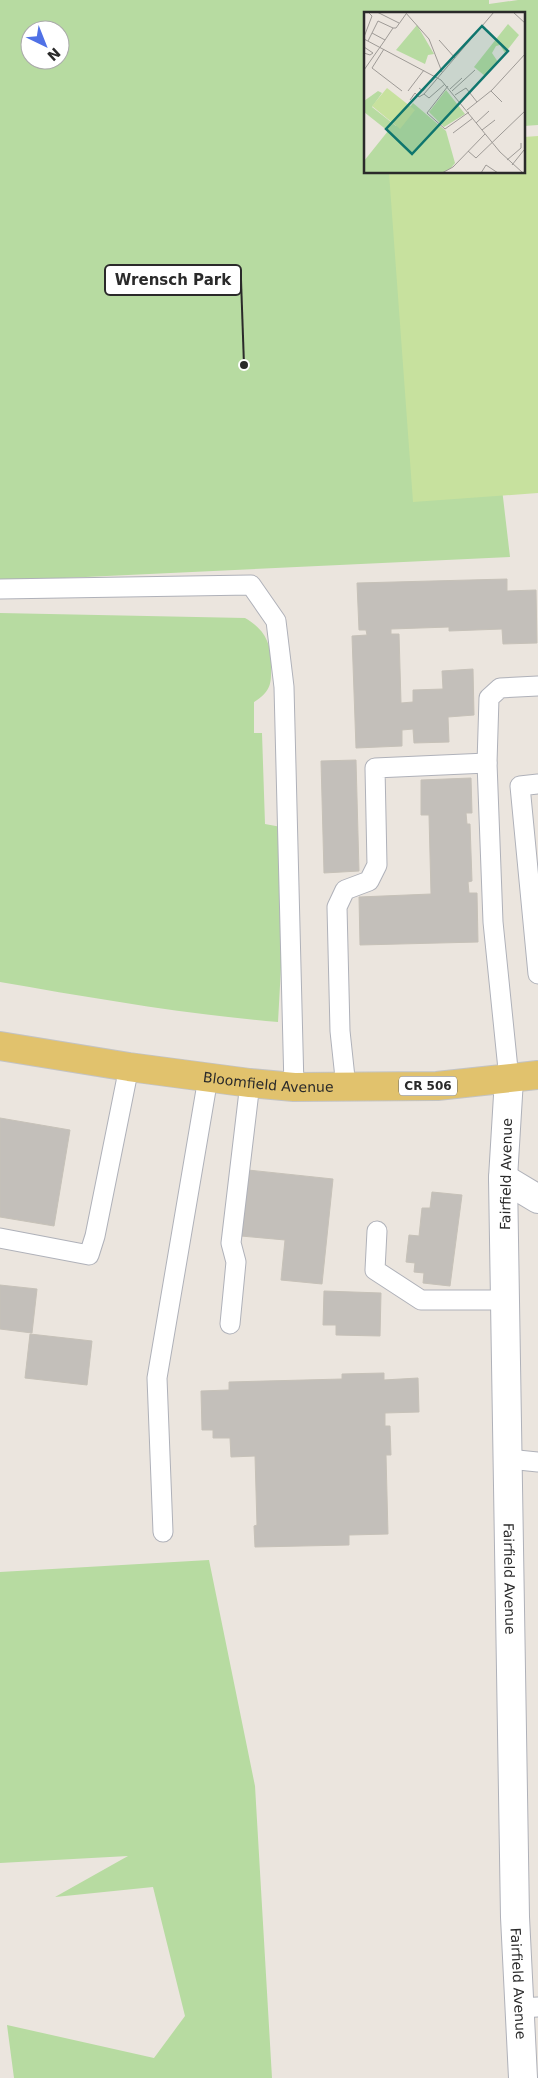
<svg xmlns="http://www.w3.org/2000/svg" width="538" height="2078" font-family="'DejaVu Sans',sans-serif">
  <rect width="100%" height="100%" fill="#ebe5de"/>
  <g fill="#b7dba1" fill-rule="evenodd">
    <path d="M0,0H489V4L518,0H538V125L524,126V14H366V172L465,173L510,557L0,581ZM30,30H60V60H30Z"/>
    <path d="M0,613L245,618C263,628 271,642 271,662C271,682 273,690 254,702V733H262L265,824L281,827L282,949L278,1022C184,1014 92,998 0,982Z"/>
    <path d="M209,1560L255,1786L272,2078H14L7,2025L154,2058L185,2016L153,1887L55,1897L128,1856L0,1863V1572Z"/>
  </g>
  <path fill="#c7e19e" d="M538,136V493L413,502L389,173L524,172V137Z"/>
  <g fill="#c3bfba" stroke="#c6c1b8">
    <path d="M507,579V591L536,590L537,643L503,644L502,629L449,631V627L391,629V634H399L401,703L413,702V690L443,689L442,671L473,669L474,715L448,717L449,742L414,743L413,729L402,730V746L356,748L352,636L367,635L366,630H359L357,583Z"/>
    <path d="M356,760L359,871L324,873L321,761Z"/>
    <path d="M471,778L472,813H466L467,824H470L472,881L468,882L469,893H477L478,942L360,945L359,897L431,894L429,815H421V780Z"/>
    <path d="M0,1118L70,1130L54,1226L0,1217Z"/>
    <path d="M248,1170L333,1179L322,1284L281,1280L285,1240L241,1236Z"/>
    <path d="M432,1192L462,1195L450,1286L423,1283L424,1273L414,1272L415,1263L406,1262L409,1235L419,1236L422,1208H430Z"/>
    <path d="M0,1285L37,1289L32,1333L0,1329Z"/>
    <path d="M324,1291L381,1293L380,1336L336,1335V1325H323Z"/>
    <path d="M30,1334L92,1341L87,1385L25,1378Z"/>
    <path d="M384,1373V1380L418,1378L419,1412L385,1413V1426H390L391,1455H386L388,1534L349,1535V1545L255,1547L254,1526L257,1525L255,1456L231,1457L230,1438H213V1430H202L201,1391L229,1390V1382L342,1379V1374Z"/>
  </g>
  <g fill="none" stroke-linecap="round" stroke-linejoin="round">
    <defs>
      <g id="service">
        <path d="M0,589L251,585L276,621L284,687L294,1087"/>
        <path d="M538,784L520,786L538,974"/>
        <path d="M509,1079L493,922L487,763L489,698L500,688L538,686"/>
        <path d="M346,1087L340,1031L337,907L345,890L369,881L377,865L375,768L487,763"/>
        <path d="M377,1231L375,1270L421,1300H505"/>
        <path d="M0,1238L89,1255L95,1236L129,1067"/>
        <path d="M230,1324L236,1262L231,1243L250,1083"/>
        <path d="M508,1459L538,1462"/>
        <path d="M163,1532L157,1378L208,1078"/>
        <path d="M519,2008L538,2007"/>
      </g>
      <g id="tertiary">
        <path id="s1" d="M509,1079L503,1178L515,1917L523,2078"/>
        <path d="M503,1178L538,1199"/>
      </g>
      <g id="primary">
        <path id="s2" d="M0,1046L129,1067L250,1083L294,1087L437,1086L538,1075"/>
      </g>
    </defs>
    <use href="#service" stroke="#afb1b9" stroke-width="21"/>
    <use href="#tertiary" stroke="#afb1b9" stroke-width="30"/>
    <use href="#primary" stroke="#c3c3c3" stroke-width="30"/>
    <use href="#service" stroke="#fff" stroke-width="19"/>
    <use href="#tertiary" stroke="#fff" stroke-width="28"/>
    <use href="#primary" stroke="#e1c26d" stroke-width="28"/>
  </g>
  <g text-anchor="middle" stroke-width="4" stroke-linejoin="round" paint-order="stroke">
    <rect fill="#fff" stroke="#6a6a6a" stroke-width="1" x="399" y="1076.5" width="58" height="19" rx="4"/>
    <g font-size="12" font-weight="bold" fill="#2a2a2a">
      <text x="428" y="1090">CR 506</text>
    </g>
    <g font-size="14" fill="#2a2a2a" stroke="#fff">
      <text dy="5" stroke="none"><textPath href="#s2" startOffset="271">Bloomfield Avenue</textPath></text>
      <text transform="translate(506 1174) rotate(-89)" y="5">Fairfield Avenue</text>
      <text dy="5" stroke="none"><textPath href="#s1" startOffset="500">Fairfield Avenue</textPath></text>
      <text dy="5" stroke="none"><textPath href="#s1" startOffset="905">Fairfield Avenue</textPath></text>
    </g>
  </g>
  <g transform="translate(364 12)">
    <rect width="161" height="161" fill="#ebe5de"/>
    <path d="M144,12L155,23L141,41L136,33L132,34L128,41L134,50L121,64L110,55ZM53,13L70,42L64,43L61,52L32,38ZM82,78L101,102L80,115L65,100ZM14,79L18,81L8,95L32,114L49,91L82,119L91,151L87,156L78,161H0V149L24,119L0,100V89Z" fill="#b7dba1"/>
    <path d="M23,76L51,98L36,117L8,94Z" fill="#c7e19e"/>
    <path fill="none" stroke="#9e9a96" stroke-width="1" d="M13,0L35,11M41,0L65,27L78,60M149,0L162,12M29,16H32L42,2M0,25L8,4L4,0M0,27L77,68L136,140L159,161M75,28L91,46M4,29L14,9L29,16L21,28L8,21M0,35L9,41L6,43L0,41M20,37L8,56L38,79M0,58L21,28M84,74L63,101L81,117L105,100M55,76L59,79L71,63M86,77L98,66M44,79L60,58M88,79L111,58M127,79L138,90M60,82L65,86L81,72M91,83L102,76L113,90M46,88L51,81L55,85L60,82L130,0M103,98L128,78L162,41M112,111L125,99M118,118L131,108M89,121L109,106M104,139L112,146L162,98M143,148L157,136V131M148,153L160,138M78,161L89,155L121,122M117,161L122,153L134,161"/>
    <path fill="#0f766e" fill-opacity="0.15" stroke="#0f766e" stroke-width="2.5" d="M118,14L144,39L48,142L22,117Z"/>
    <rect width="161" height="161" fill="none" stroke="#2a2a2a" stroke-width="2.5"/>
  </g>
  <path fill="none" stroke="#2a2a2a" stroke-width="2" d="M244 365L241 280"/>
  <circle fill="#2a2a2a" stroke="#fff" stroke-width="2" cx="244" cy="365" r="5"/>
  <rect fill="#fff" stroke="#2a2a2a" stroke-width="2" x="105" y="265" width="136" height="30" rx="5"/>
  <g font-size="15" text-anchor="middle" font-weight="bold" fill="#2a2a2a">
    <text x="173" y="285">Wrensch Park</text>
  </g>
  <g transform="translate(45 45) rotate(137)"><circle r="24" fill="#ffffff" stroke="#aaaaaa"/>
  <path d="M0-4L9 19L0 12L-9 19Z" fill="#5071e6"/>
  <text y="-8" font-size="14" font-weight="bold" text-anchor="middle" fill="#2a2a2a">N</text>
  </g>
</svg>
